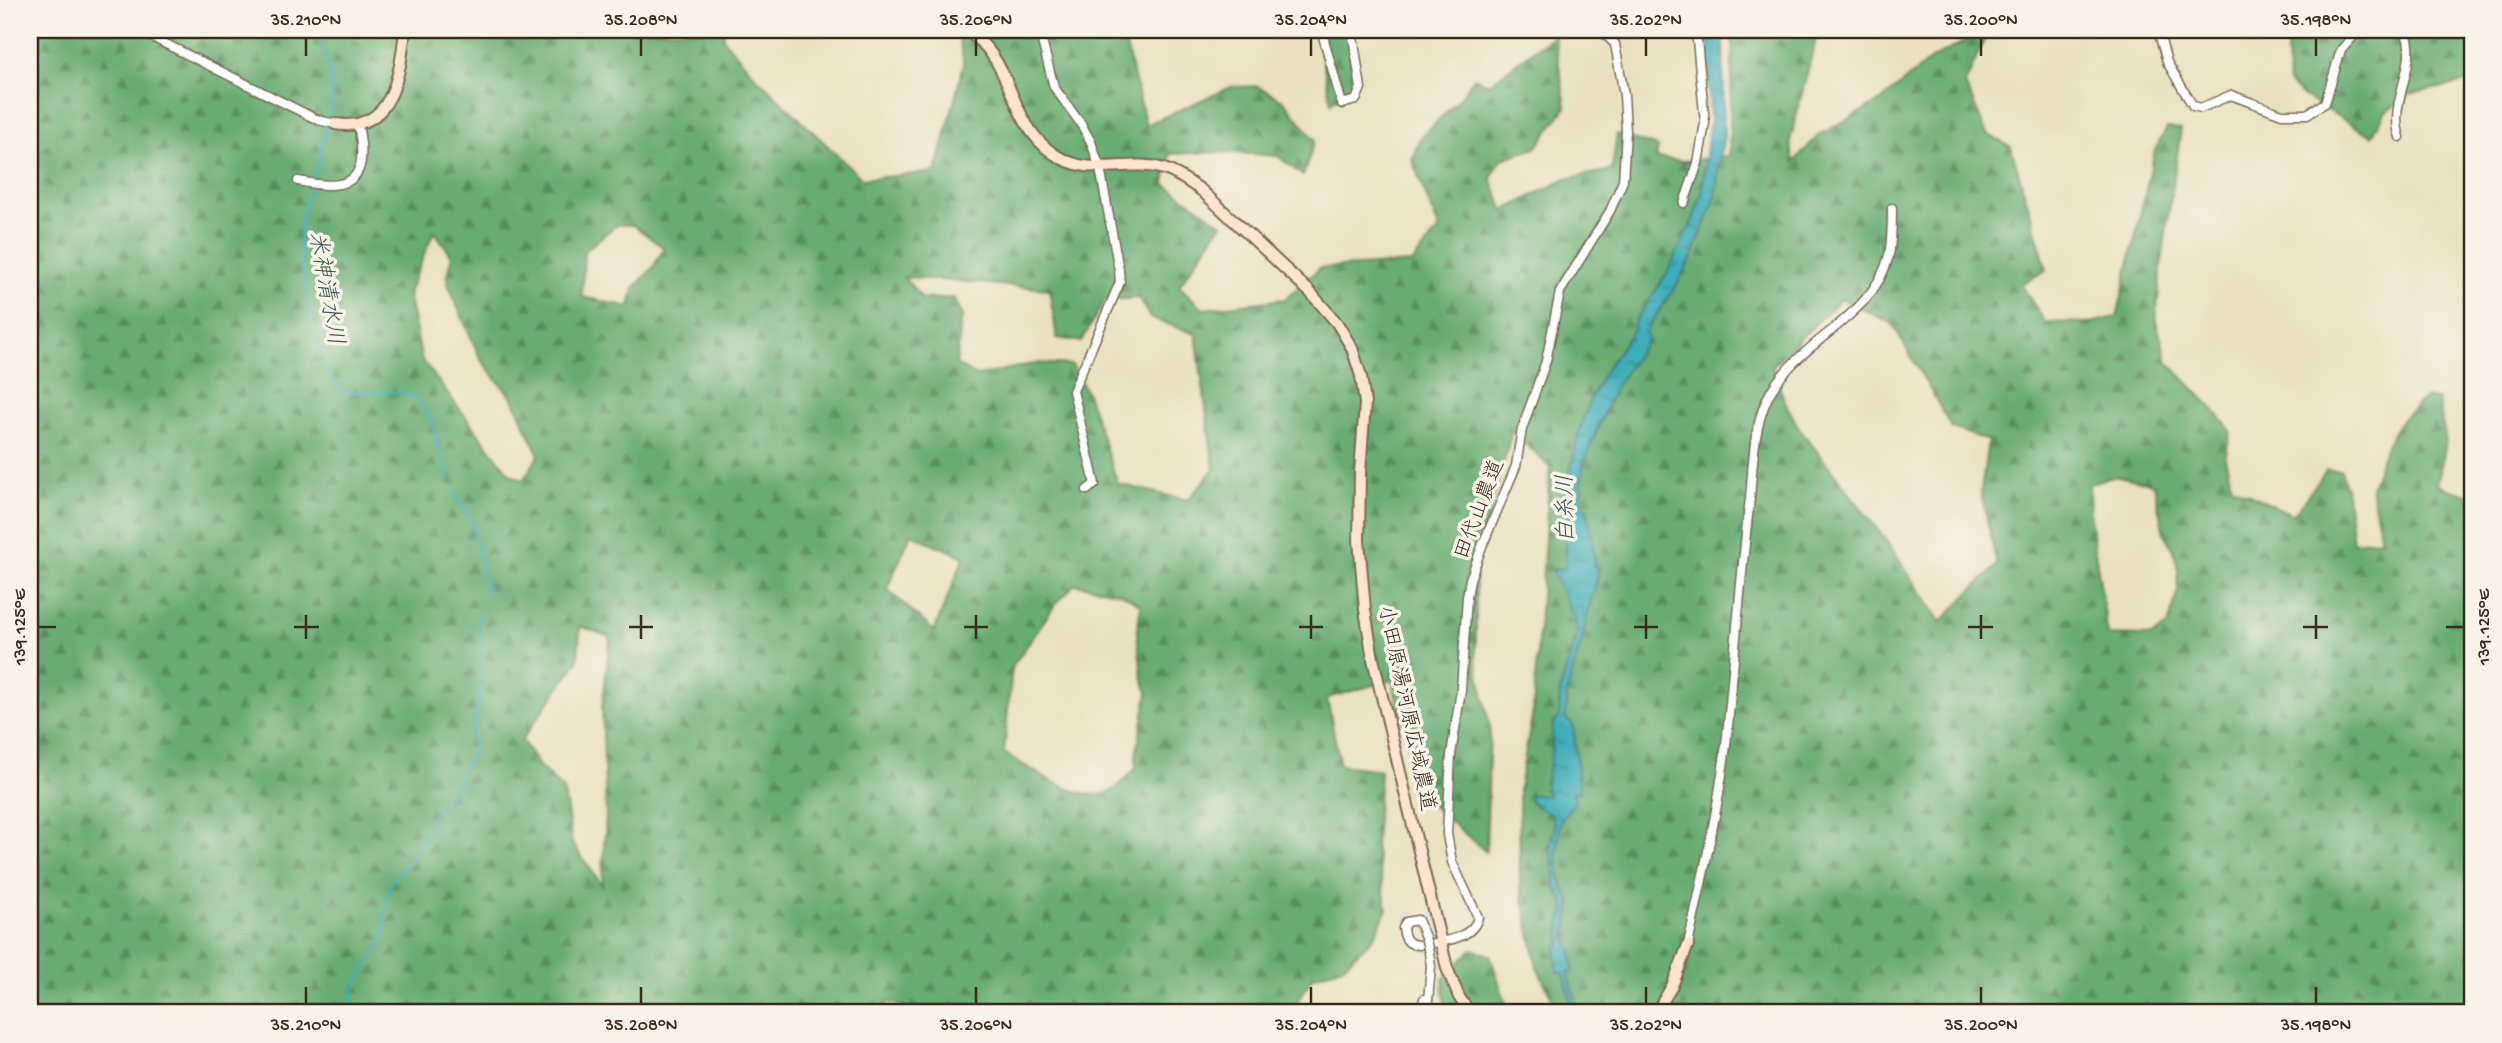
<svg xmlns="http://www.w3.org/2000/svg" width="2502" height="1043" font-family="'Gochi Hand','Klee One',sans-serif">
  <defs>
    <pattern id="forest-firs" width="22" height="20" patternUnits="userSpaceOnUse" patternTransform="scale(1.75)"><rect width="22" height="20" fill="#68ac72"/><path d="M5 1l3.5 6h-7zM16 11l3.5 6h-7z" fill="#578c5d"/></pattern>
    <pattern id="water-ripples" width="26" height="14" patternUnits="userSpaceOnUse" patternTransform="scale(1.75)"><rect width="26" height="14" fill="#3dadb9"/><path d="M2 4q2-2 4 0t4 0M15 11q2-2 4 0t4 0" fill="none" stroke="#348d96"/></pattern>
  </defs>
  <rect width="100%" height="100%" fill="#f7f3e8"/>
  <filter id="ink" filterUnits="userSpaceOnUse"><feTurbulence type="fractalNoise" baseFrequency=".0143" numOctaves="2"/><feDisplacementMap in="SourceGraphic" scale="14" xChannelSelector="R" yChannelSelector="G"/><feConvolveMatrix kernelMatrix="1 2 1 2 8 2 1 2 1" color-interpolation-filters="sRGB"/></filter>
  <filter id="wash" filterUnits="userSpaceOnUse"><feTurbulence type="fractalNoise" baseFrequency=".00686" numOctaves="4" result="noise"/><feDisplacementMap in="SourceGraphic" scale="28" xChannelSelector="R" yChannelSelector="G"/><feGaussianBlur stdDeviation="1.57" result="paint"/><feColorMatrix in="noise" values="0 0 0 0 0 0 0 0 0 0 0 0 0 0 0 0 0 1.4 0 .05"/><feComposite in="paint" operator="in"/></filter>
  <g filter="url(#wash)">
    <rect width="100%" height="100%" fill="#e9e1bf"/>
    <g fill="url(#forest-firs)" stroke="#526b48" stroke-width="2" fill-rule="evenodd">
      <path d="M30,30H724L723,39L757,78L862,179L936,172L964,63L957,30H1122L1146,125L1231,87L1257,86L1283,100L1315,140L1303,176L1278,156L1222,152L1170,154L1165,184L1222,224L1179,286L1203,309L1285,299L1320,268L1412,263L1439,229L1412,160L1419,140L1460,98L1474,78L1489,84L1554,35L1566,107L1536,148L1502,159L1491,178L1504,211L1565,179L1612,170L1617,134L1658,147L1656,158L1683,161L1729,156L1733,30H1818L1790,141L1794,162L1819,135L1881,101L1931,59L1975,36L1984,40L1965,84L1987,134L2011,147L2047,270L2021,284L2045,322L2091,323L2117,317L2155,150L2167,128L2181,129L2161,267L2156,321L2168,362L2215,411L2231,431L2225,458L2232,486L2293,515L2327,470H2341L2346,488L2353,542L2381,539L2371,487L2387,443L2402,419L2426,398L2438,400L2446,442L2437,485L2467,495L2472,494V1013H1559L1537,967L1520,885L1519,788L1533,712L1550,467L1512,432L1476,563V659L1490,728L1486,852L1421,796L1392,680L1327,698L1340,765L1380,770L1375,846L1387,909L1375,936L1344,966L1312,977L1291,1013L1263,1003L1259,1013H931L886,1002V1013H30ZM617,225H633L664,248L653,268L634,288L630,307L582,297L584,251ZM434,231L452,256L447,281L455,301L481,360L513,399L539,455L523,480L510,474L422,360L408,293ZM904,277L1049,289L1057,338L1081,342L1105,300L1139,298L1150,318L1196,334L1214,469L1188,500L1118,484L1087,393L1072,365L1036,363L977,376L956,364L962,315L954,298L922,299ZM1841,299L1892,323L1952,428L1988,441L1981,492L1997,565L1941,622L1885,539L1799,428L1786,404L1772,366ZM2118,476L2154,484L2164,534L2174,550L2178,571V592L2168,625L2153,636L2108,635L2090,519L2089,483ZM911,534L964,557L934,631L887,589ZM1075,584L1121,593L1141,605L1137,632L1142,676L1148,693L1136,755V768C1129,775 1121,785 1113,790C1083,808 1029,767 1004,753L1012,667L1055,605ZM580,626L610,637L602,708L606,815L602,885L572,843L564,791L539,766L522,740L578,661Z"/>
      <path d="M1317,30H1350L1352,88L1331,103Z"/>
      <path d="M2281,30H2472V81L2411,94L2386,111L2372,136L2304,97L2288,83L2287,36Z"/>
      <path d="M1472,949L1490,955L1509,1013H1446L1443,979Z"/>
    </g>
    <path fill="url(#water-ripples)" stroke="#3c6c6c" stroke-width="2" d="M1709,30H1723L1724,136L1718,171L1716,196L1692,257L1676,286L1645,332L1648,339L1614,389L1583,464L1581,493L1582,503L1587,509L1595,562L1593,566L1599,567C1598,579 1595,587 1592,598C1586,615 1585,633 1579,650C1571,679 1565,687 1566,719L1573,725L1580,792H1573L1575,801L1561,821L1556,858L1563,886L1571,903L1566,938L1572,950L1574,970L1568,972C1573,986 1574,1000 1580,1013H1574L1564,973L1557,972L1556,948L1561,943L1560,924L1565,911V905L1555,886V875L1551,857L1550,843L1555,827L1551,815L1530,802V794L1548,796V791H1544L1551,758L1553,725L1559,717L1560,690L1577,633L1575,620L1554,574V569L1565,568C1565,503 1569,430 1604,373C1613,357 1625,343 1635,328L1633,325L1667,273L1691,224L1702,194L1710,119L1708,57Z"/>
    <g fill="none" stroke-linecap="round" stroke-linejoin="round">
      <g stroke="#3dadb9" stroke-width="2.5">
        <path d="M315,30C328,57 337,88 329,119"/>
        <path d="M313,180L328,125"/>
        <path d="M311,186C306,199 301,214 300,227C299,258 315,374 342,389C362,400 398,384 415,398C438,417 438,455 449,480"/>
        <path d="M454,491L470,518L489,595"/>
        <path d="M351,1013L352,994L362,972L377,950L384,934L387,897L392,882L420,850L434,814L444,798L455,790L464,769L475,751L472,730L483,679L484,649L477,615"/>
      </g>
    </g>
  </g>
  <g filter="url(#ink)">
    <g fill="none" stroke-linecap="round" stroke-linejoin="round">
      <defs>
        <g id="street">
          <path d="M138,30L318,120L335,124"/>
          <path d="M1039,30L1054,87L1081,124L1091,142L1100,168L1119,270L1120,282L1073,391L1095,484L1087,490"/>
          <path d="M1318,30L1323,36L1342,104L1356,100L1361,88L1352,30"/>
          <path d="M2158,30L2167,62L2193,106L2201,108L2231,95L2282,114H2307L2325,103L2341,50L2359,30"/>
          <path d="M2400,137C2387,103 2422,58 2404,30"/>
          <path d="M298,181C351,192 370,182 358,125"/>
          <path d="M1684,203L1698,163L1705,123L1696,30"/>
          <path d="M1425,937L1418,920L1406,922L1403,928C1404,939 1408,945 1419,945C1440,942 1473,940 1478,917L1452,862L1447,834L1451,755L1461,690L1467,597L1470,579L1483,544L1516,466L1522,429L1546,361L1560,292L1610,211L1623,181L1626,131L1624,95L1615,44L1601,30"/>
          <path d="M1688,945C1703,873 1721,800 1728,726C1735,650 1741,574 1750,498C1753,466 1753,430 1767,399C1794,341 1874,320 1889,255C1892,240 1892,223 1892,208"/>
          <path d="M1420,1013L1424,999"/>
          <path d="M1427,1013L1431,966L1429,952"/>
        </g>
        <g id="secondary">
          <path d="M965,30C1015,58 1006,121 1054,154C1091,179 1125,158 1164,169C1177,173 1189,182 1201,190L1310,292L1337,323L1352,348L1361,376L1365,403L1360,473L1359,540L1365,610L1373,659L1447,968L1459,997L1470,1013"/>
          <path d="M335,124C393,133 400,74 405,30"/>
          <path d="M1656,1013L1672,986L1688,945"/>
        </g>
      </defs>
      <use href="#street" stroke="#786a56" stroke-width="11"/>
      <use href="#secondary" stroke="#786a56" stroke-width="14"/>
      <use href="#street" stroke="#fff" stroke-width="8"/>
      <use href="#secondary" stroke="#fde4d1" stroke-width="10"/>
      <defs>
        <path id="street-bridge" d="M1425,937L1429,952"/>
      </defs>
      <use href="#street-bridge" stroke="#786a56" stroke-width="11" stroke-linecap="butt"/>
      <use href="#street-bridge" stroke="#fff" stroke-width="8"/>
    </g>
  </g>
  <path fill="none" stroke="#3b2a1e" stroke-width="2.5" d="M306,38V56M641,38V56M976,38V56M1311,38V56M1646,38V56M1981,38V56M2316,38V56M306,615V639M641,615V639M976,615V639M1311,615V639M1646,615V639M1981,615V639M2316,615V639M38,627H56M294,627H319M629,627H653M964,627H988M1299,627H1323M1634,627H1658M1968,627H1993M2303,627H2328M2446,627H2464M306,987V1004M641,987V1004M976,987V1004M1311,987V1004M1646,987V1004M1981,987V1004M2316,987V1004"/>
  <g text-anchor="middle" stroke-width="7" stroke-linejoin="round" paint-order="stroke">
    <g font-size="21" fill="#3b2a1e" stroke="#f7f3e8">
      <text transform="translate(1478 509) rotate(-69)" y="7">田代山農道</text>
      <text transform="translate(1408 708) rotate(78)" y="7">小田原湯河原広域農道</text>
    </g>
    <g font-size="23" font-style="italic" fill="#3c5854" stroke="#f7f3e8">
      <text transform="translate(328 288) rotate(80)" y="8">米神清水川</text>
      <text transform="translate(1564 509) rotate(-91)" y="8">白糸川</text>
    </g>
  </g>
  <rect width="2502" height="1043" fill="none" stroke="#f7f3e8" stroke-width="77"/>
  <rect x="38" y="38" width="2426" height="966" fill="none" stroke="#3b2a1e" stroke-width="2.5"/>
  <g font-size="18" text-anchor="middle" fill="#3b2a1e">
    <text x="306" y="25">35.210°N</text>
    <text x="641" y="25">35.208°N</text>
    <text x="976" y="25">35.206°N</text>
    <text x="1311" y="25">35.204°N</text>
    <text x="1646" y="25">35.202°N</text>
    <text x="1981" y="25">35.200°N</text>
    <text x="2316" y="25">35.198°N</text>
    <text transform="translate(2483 627) rotate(-90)" y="6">139.125°E</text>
    <text transform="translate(19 627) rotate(-90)" y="6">139.125°E</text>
    <text x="306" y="1030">35.210°N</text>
    <text x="641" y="1030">35.208°N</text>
    <text x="976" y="1030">35.206°N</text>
    <text x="1311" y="1030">35.204°N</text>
    <text x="1646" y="1030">35.202°N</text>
    <text x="1981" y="1030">35.200°N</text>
    <text x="2316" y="1030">35.198°N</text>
  </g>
</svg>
